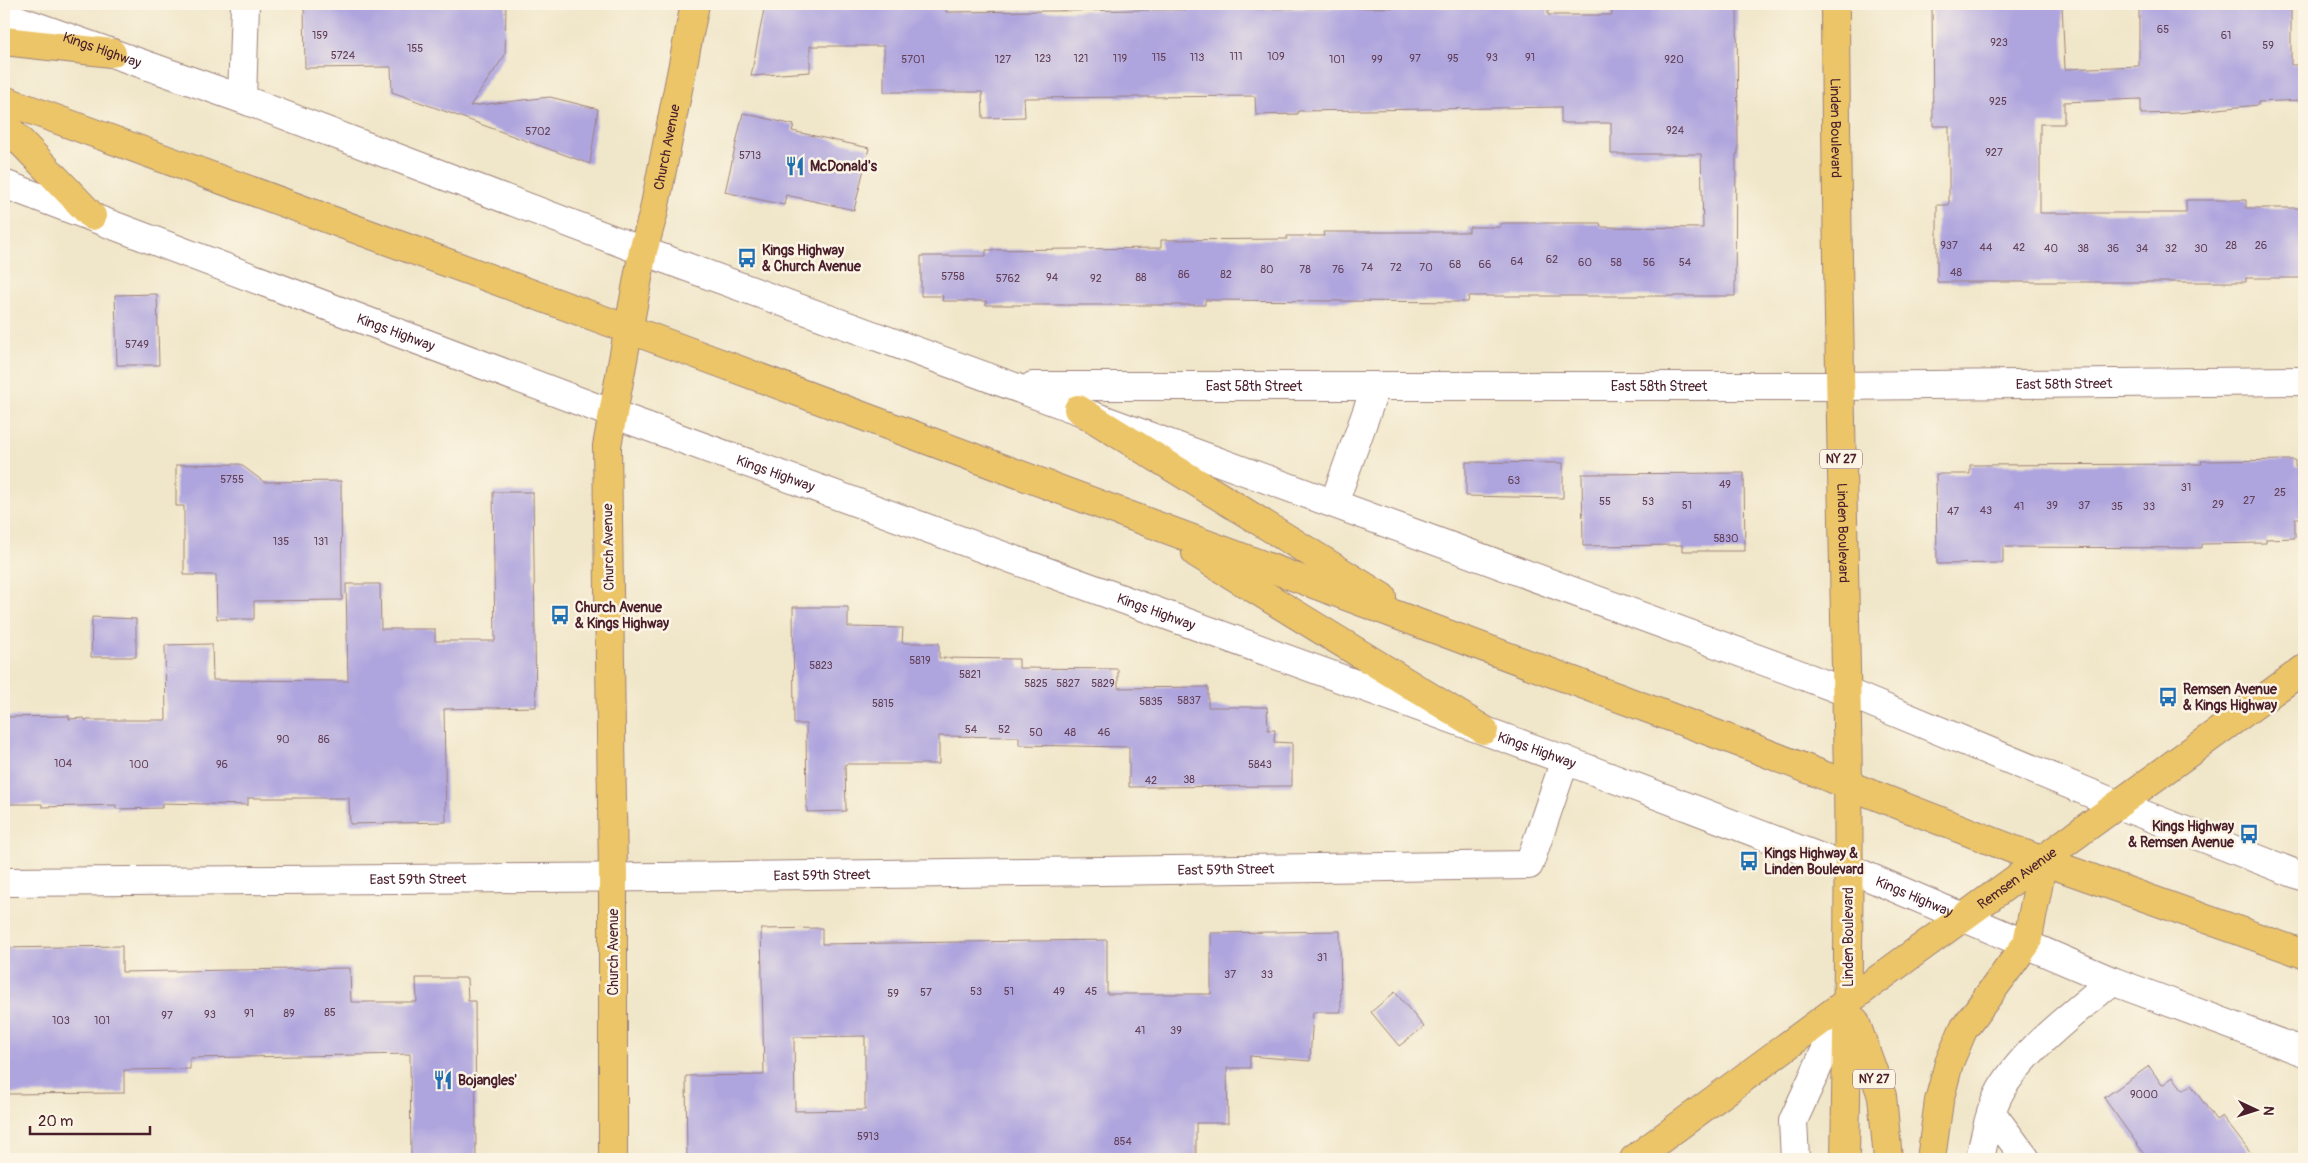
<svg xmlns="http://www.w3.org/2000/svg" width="2308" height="1163" font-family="Pangolin,sans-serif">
  <rect width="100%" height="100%" fill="#fcf5e5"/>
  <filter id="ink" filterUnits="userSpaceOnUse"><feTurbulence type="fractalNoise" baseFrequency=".02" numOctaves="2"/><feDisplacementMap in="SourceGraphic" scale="10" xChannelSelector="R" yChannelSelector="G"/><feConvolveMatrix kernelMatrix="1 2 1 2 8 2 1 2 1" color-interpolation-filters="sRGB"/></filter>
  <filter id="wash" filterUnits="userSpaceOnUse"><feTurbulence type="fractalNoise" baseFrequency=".0096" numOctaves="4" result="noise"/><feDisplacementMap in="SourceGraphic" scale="20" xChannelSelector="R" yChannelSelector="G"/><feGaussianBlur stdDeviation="1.12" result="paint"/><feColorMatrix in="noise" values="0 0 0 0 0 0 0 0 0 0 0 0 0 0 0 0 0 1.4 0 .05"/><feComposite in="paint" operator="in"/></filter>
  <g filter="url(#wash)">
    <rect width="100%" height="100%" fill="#f0e6c9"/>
    <g id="blocks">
      <g fill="#aea4de" fill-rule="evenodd">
        <path d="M304,4H506L505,55L470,106L550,97L598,109L590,164L392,92L391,67L305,68Z"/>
        <path d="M765,4H946V12L1548,6V15H1612L1611,4H1737L1738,154H1736L1735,296H1469L1468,302L1205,300V305H986V301H942L943,296H921V256H986V250L1161,248V240L1287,239V236H1324L1323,232H1469V227H1500L1501,223H1600L1601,227L1703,228L1701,154H1611V123H1561V107L1298,111V114L1256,115L1255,96L1024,98L1025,117L983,118L982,92H884V46H810V72L751,76Z"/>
        <path d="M1932,4H2062L2065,69L2139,66V4H2291V65H2302L2303,100L2258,102V105L2177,113L2141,114V99L2064,102V124H2040V213H2186V200H2246V208H2304V278H2246V282H1937V205H1949V126H1933Z"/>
        <path d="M743,113L794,125L792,131L869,148L854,210L786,195L784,205L725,192Z"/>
        <path d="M157,294L159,365H117L115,295Z"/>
        <path d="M2295,460V467H2304V518H2295V538L2266,539V543L2202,544V548L2003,547V563L1937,564L1936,474H1970V465L2202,464L2201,461Z"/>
        <path d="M1466,462L1563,463V498L1466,496Z"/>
        <path d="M240,464L264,482L341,481L342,600L254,601V619H217L216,575H184V506H176V465Z"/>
        <path d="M1744,473L1745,551H1682V545L1583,546L1582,474Z"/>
        <path d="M493,492H533L536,707L444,709L446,822L350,824L349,798H248V805L162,803V808L116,809V805L42,807V804H4V717L69,716V719L84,718L85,720H166L165,645L212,644L213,680L348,681L346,584H380L381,629H435V641H495Z"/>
        <path d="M793,607H848V627L903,628L902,643H939V658L1019,659V668L1118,669V688L1208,687V707H1267L1268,730H1275L1274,742L1292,743V786L1129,787V747L1019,745V737L939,736V764H845L846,811L807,812L806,724H794Z"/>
        <path d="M92,617L136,619V657H91Z"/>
        <path d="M822,928V944L1107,940V994H1211V933L1340,931L1341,1012H1313L1310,1061L1250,1056V1068H1227L1228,1123H1196V1159H687L686,1076L764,1075L761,929ZM865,1036V1110L795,1111L794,1037Z"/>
        <path d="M122,946V972L350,968L351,1002H417L416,978H467L468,1001H475L476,1159H411L410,1054L190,1058V1069L124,1070V1093L4,1094V948Z"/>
        <path d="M1395,992L1424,1027L1399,1046L1371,1012Z"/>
        <path d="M2149,1066L2162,1085L2173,1077L2183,1090L2191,1085L2216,1120L2222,1116L2255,1159H2148L2104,1098Z"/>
      </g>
    </g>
  </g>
  <g filter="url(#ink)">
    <use href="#blocks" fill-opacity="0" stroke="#9d827a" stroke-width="1"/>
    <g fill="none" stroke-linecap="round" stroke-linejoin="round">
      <defs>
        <g id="minor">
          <path id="s1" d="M4,15L242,99L643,251L1788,670L1846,692L2119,805L2304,877"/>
          <path d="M242,99L245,4"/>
          <path id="s2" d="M4,184L613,414L1565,760L1848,868L2112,981L2304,1052"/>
          <path id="s3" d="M1033,386H1839L2304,381"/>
          <path d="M1334,503L1376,386"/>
          <path id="s4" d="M4,882L664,877L1529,865L1565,760"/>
          <path d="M1991,1112L2026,1159"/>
          <path d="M1795,1159L1793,1121L1848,1001"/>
          <path d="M1980,1159C1985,1136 1989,1111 2001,1090C2025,1049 2076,1011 2112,981"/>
        </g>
        <g id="major">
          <path d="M4,41L112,53"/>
          <path d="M4,100L688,351L1751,747L2043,861L2304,954"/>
          <path d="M4,124L92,216"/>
          <path d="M1078,409L1382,597"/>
          <path d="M1196,553L1484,730"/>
          <path id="s5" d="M613,1159V876L607,446L643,251L653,215L695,4"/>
          <path id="s6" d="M1634,1159L1848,1001L2304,669"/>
        </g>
        <g id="highway">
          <path id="s7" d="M1835,4C1836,263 1844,522 1848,782C1850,908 1847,1034 1845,1159"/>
          <path d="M1855,1021L1882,1096L1888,1159"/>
          <path d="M1931,1159L1939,1101L1949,1063L1963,1030L2027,943L2043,861"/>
        </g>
      </defs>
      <use href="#minor" stroke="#9d827a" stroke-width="30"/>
      <use href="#major" stroke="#9d827a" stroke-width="30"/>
      <use href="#highway" stroke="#9d827a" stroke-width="30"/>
      <use href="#minor" stroke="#fff" stroke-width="28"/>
      <use href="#major" stroke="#ecc569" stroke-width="28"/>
      <use href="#highway" stroke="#ecc569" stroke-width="28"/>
    </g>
  </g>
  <defs>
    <symbol id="restaurant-bare" viewBox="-9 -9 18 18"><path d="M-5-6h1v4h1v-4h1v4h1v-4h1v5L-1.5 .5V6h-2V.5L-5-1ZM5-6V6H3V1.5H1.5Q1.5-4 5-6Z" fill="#1f6fb2" stroke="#fcf5e5" stroke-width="2.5" paint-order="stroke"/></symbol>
    <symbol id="bus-bare" viewBox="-9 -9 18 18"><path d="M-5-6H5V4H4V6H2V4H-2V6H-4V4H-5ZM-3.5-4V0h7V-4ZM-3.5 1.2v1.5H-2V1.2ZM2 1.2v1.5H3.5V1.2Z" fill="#1f6fb2" stroke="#fcf5e5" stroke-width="2.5" paint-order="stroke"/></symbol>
  </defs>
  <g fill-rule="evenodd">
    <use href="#restaurant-bare" x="781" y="152" width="28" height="28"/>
    <use href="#bus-bare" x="733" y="244" width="28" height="28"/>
    <use href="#bus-bare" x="546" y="601" width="28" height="28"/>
    <use href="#bus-bare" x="2154" y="683" width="28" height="28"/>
    <use href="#bus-bare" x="2235" y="820" width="28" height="28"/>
    <use href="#bus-bare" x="1735" y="847" width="28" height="28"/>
    <use href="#restaurant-bare" x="429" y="1066" width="28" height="28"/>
  </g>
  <g text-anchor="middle" stroke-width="5" stroke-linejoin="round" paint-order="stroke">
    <g font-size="11" fill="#634058">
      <text x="2163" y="33">65</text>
      <text x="320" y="39">159</text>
      <text x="2226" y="39">61</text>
      <text x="1999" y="46">923</text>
      <text x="2268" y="49">59</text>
      <text x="415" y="52">155</text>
      <text x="343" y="59">5724</text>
      <text x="1236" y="60">111</text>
      <text x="1276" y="60">109</text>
      <text x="1159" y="61">115</text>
      <text x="1197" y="61">113</text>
      <text x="1492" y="61">93</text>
      <text x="1530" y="61">91</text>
      <text x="1043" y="62">123</text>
      <text x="1081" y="62">121</text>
      <text x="1120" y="62">119</text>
      <text x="1415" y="62">97</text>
      <text x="1453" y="62">95</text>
      <text x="913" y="63">5701</text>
      <text x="1003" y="63">127</text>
      <text x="1337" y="63">101</text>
      <text x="1377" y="63">99</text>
      <text x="1674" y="63">920</text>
      <text x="1998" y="105">925</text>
      <text x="1675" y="134">924</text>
      <text x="538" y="135">5702</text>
      <text x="1994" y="156">927</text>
      <text x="750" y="159">5713</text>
      <text x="1949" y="249">937</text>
      <text x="2231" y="249">28</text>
      <text x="2261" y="249">26</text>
      <text x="1986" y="251">44</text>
      <text x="2019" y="251">42</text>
      <text x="2051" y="252">40</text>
      <text x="2083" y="252">38</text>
      <text x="2113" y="252">36</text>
      <text x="2142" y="252">34</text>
      <text x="2171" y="252">32</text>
      <text x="2201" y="252">30</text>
      <text x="1552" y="263">62</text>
      <text x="1517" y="265">64</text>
      <text x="1585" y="266">60</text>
      <text x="1616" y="266">58</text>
      <text x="1649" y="266">56</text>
      <text x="1685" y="266">54</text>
      <text x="1455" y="268">68</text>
      <text x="1485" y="268">66</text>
      <text x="1367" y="271">74</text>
      <text x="1396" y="271">72</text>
      <text x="1426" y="271">70</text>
      <text x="1267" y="273">80</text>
      <text x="1305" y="273">78</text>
      <text x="1338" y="273">76</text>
      <text x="1956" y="276">48</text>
      <text x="1184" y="278">86</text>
      <text x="1226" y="278">82</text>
      <text x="953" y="280">5758</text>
      <text x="1052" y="281">94</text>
      <text x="1141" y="281">88</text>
      <text x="1008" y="282">5762</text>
      <text x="1096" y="282">92</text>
      <text x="137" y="348">5749</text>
      <text x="232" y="483">5755</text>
      <text x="1514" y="484">63</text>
      <text x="1725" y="488">49</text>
      <text x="2186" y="491">31</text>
      <text x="2280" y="496">25</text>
      <text x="2249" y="504">27</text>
      <text x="1605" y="505">55</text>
      <text x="1648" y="505">53</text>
      <text x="2218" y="508">29</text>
      <text x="1687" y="509">51</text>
      <text x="2052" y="509">39</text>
      <text x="2084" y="509">37</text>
      <text x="2019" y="510">41</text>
      <text x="2117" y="510">35</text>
      <text x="2149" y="510">33</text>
      <text x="1986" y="514">43</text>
      <text x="1953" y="515">47</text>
      <text x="1726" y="542">5830</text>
      <text x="281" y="545">135</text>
      <text x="321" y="545">131</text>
      <text x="920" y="664">5819</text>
      <text x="821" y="669">5823</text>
      <text x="970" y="678">5821</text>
      <text x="1036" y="687">5825</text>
      <text x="1068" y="687">5827</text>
      <text x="1103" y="687">5829</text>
      <text x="1189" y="704">5837</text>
      <text x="1151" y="705">5835</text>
      <text x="883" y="707">5815</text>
      <text x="971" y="733">54</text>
      <text x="1004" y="733">52</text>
      <text x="1036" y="736">50</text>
      <text x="1070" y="736">48</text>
      <text x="1104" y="736">46</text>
      <text x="283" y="743">90</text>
      <text x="324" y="743">86</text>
      <text x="63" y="767">104</text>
      <text x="139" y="768">100</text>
      <text x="222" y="768">96</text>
      <text x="1260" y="768">5843</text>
      <text x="1189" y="783">38</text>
      <text x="1151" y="784">42</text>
      <text x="1322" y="961">31</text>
      <text x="1230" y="978">37</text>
      <text x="1267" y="978">33</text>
      <text x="976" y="995">53</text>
      <text x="1009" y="995">51</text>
      <text x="1059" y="995">49</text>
      <text x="1091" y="995">45</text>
      <text x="926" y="996">57</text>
      <text x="893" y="997">59</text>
      <text x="330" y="1016">85</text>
      <text x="249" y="1017">91</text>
      <text x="289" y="1017">89</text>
      <text x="210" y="1018">93</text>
      <text x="167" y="1019">97</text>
      <text x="61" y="1024">103</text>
      <text x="102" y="1024">101</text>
      <text x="1140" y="1034">41</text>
      <text x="1176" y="1034">39</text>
      <text x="2144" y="1098">9000</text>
      <text x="868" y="1140">5913</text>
      <text x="1123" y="1145">854</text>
    </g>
    <g fill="#fcf5e5" stroke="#7f5f63" stroke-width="1">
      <rect x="1820" y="449.5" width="42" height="19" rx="4"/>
      <rect x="1853" y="1069.5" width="42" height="19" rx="4"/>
    </g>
    <g font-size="12" font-weight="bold" fill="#4a1f2b">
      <text x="1841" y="463">NY 27</text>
      <text x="1874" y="1083">NY 27</text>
    </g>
    <g font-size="14" fill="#4a1f2b" stroke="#fcf5e5">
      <text dy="5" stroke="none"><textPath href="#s1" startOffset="104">Kings Highway</textPath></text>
      <text dy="5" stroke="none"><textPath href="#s7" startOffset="124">Linden Boulevard</textPath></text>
      <text dy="5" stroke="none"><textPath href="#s5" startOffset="1018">Church Avenue</textPath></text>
      <text dy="5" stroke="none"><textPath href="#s2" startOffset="419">Kings Highway</textPath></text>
      <text dy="5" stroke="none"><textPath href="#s3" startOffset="1031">East 58th Street</textPath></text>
      <text dy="5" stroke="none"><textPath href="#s3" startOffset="221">East 58th Street</textPath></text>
      <text dy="5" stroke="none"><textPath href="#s3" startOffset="626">East 58th Street</textPath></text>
      <text dy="5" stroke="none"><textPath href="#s2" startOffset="824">Kings Highway</textPath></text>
      <text dy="5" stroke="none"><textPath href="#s7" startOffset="529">Linden Boulevard</textPath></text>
      <text transform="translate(608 547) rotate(-91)" y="5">Church Avenue</text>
      <text dy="5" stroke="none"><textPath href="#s2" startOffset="1229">Kings Highway</textPath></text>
      <text dy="5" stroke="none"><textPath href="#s2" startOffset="1634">Kings Highway</textPath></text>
      <text dy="5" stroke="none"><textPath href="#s4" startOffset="1222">East 59th Street</textPath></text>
      <text dy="5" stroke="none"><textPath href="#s4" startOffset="818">East 59th Street</textPath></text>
      <text dy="5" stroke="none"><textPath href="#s4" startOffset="414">East 59th Street</textPath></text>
      <text dy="5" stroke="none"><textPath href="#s6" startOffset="475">Remsen Avenue</textPath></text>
      <text dy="5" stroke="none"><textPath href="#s2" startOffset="2039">Kings Highway</textPath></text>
      <text transform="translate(1848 937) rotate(-90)" y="5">Linden Boulevard</text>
      <text transform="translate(613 952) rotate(-90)" y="5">Church Avenue</text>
    </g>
    <g font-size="14" font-weight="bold" fill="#4a1f2b" stroke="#fcf5e5" text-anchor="start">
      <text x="810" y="171">McDonald's</text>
      <text x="762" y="255">Kings Highway<tspan x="762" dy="16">&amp; Church Avenue</tspan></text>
      <text x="575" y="612">Church Avenue<tspan x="575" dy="16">&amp; Kings Highway</tspan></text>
      <text x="2183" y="694">Remsen Avenue<tspan x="2183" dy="16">&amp; Kings Highway</tspan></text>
      <text x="2234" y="831" text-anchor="end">Kings Highway<tspan x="2234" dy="16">&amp; Remsen Avenue</tspan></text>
      <text x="1764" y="858">Kings Highway &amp;<tspan x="1764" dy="16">Linden Boulevard</tspan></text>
      <text x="458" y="1085">Bojangles'</text>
    </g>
  </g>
  <rect width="2308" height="1163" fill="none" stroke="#fcf5e5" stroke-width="20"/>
  <g transform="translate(2256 1110) rotate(94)" stroke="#fcf5e5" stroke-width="4" paint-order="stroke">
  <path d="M0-4L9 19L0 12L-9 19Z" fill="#4a1f2b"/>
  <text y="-8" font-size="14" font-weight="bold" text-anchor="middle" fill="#4a1f2b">N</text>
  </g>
  <path d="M30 1126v8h120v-8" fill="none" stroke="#4a1f2b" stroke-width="2.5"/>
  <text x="38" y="1126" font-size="15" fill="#4a1f2b" stroke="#fcf5e5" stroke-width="4" paint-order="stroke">20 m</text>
</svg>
